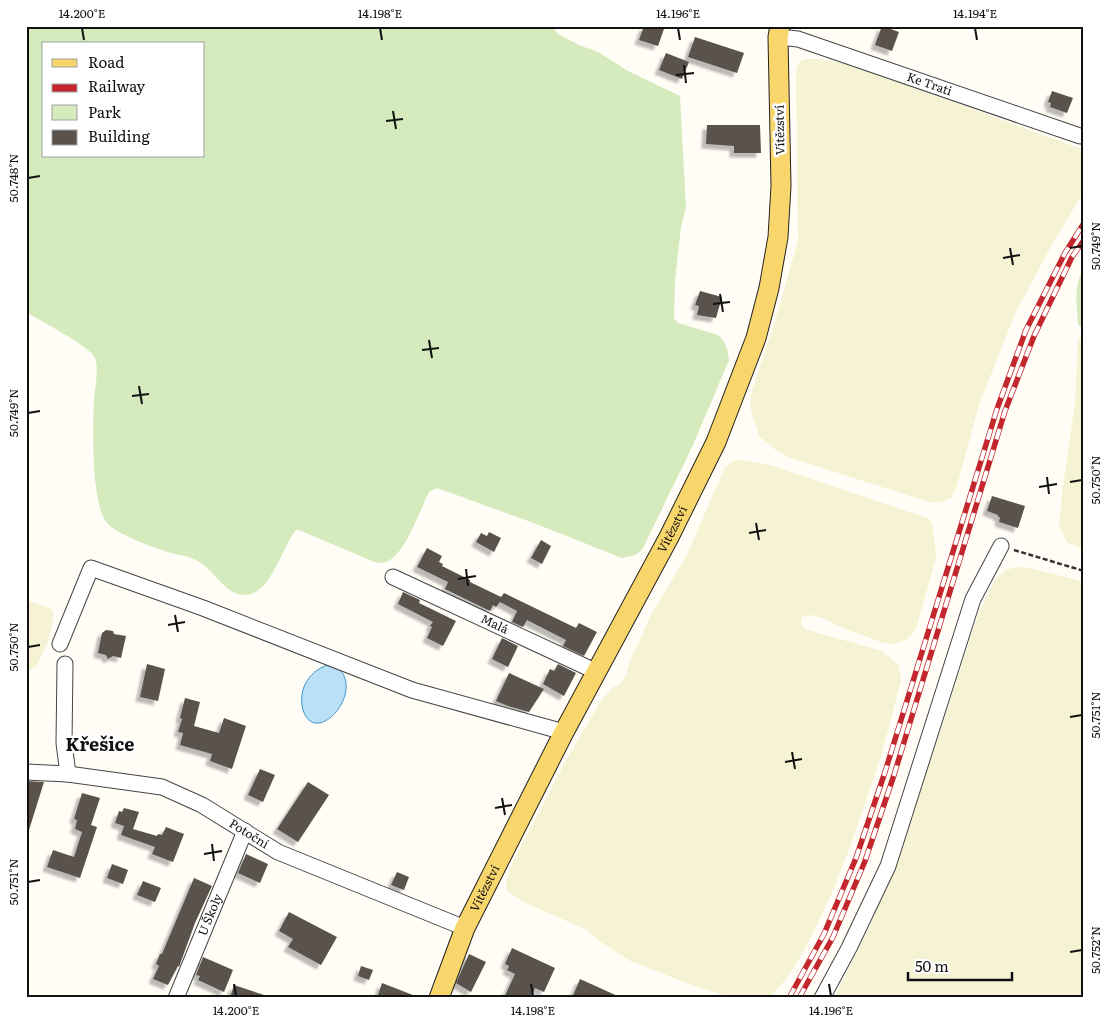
<svg xmlns="http://www.w3.org/2000/svg" width="1110" height="1024" font-family="Literata,serif">
  <defs>
    <filter id="shadow"><feDropShadow dx="-4.5" dy="4.5" stdDeviation="1" flood-color="#0004"/></filter>
  </defs>
  <rect width="100%" height="100%" fill="#fffdf5"/>
  <g fill="#f6f3d4">
    <path d="M806,59H818L841,63L920,90L1084,150V192L1055,239L1015,314L979,405L956,489L951,498L941,502L932,503L788,457L777,451L759,436L750,406L752,390L774,325L798,240L796,68L800,61Z"/>
    <path d="M1078,338L1084,339V550L1067,542L1059,526L1062,494L1075,402Z"/>
    <path d="M742,460L770,465L927,518L932,523L935,544L936,558L917,625L912,635L906,640L895,644L884,643L845,629L822,618L811,615L802,617L801,625L808,630L882,651L899,665L901,680L881,757L847,855L830,898L806,947L788,977L769,998H732L692,985L630,961L599,941L587,930L528,904L510,893L507,890L506,885L510,868L565,762L602,699L612,688L620,684L626,675L630,661L653,611L687,555L725,467L733,461Z"/>
    <path d="M1017,567L1031,568L1084,582V998H834L869,928L901,850L979,612L996,578L1006,570Z"/>
    <path d="M26,600L50,608L53,610L54,616L48,642L37,665L26,673Z"/>
  </g>
  <g fill="#d5ebbd" fill-rule="evenodd">
    <path d="M26,26H552L558,34L579,45L598,52L628,71L680,96L686,208L681,227L675,281L674,318L678,323L718,335C726,342 728,350 729,360L693,445L642,550L635,555L622,558L531,522L437,488L429,492C420,510 405,554 388,561C382,564 378,563 372,561L299,530H296C280,549 268,609 233,592C220,585 210,567 196,560C188,556 179,555 171,553C153,547 123,537 109,525C90,508 93,426 94,400C95,387 99,370 95,358C91,347 39,320 26,312ZM44,44H204V156H44Z"/>
    <path d="M1084,267V330L1078,324C1077,302 1073,288 1084,267Z"/>
  </g>
  <path fill="#b9e0f7" stroke="#3f96cf" d="M332,664C372,685 316,751 303,710C297,688 311,668 332,664Z"/>
  <g fill="#5a524d" filter="url(#shadow)">
    <path d="M644,26H665L658,46L639,40Z"/>
    <path d="M882,26L899,32L892,51L875,45Z"/>
    <path d="M695,37L744,53L737,73L688,57Z"/>
    <path d="M666,53L689,62L682,79L659,70Z"/>
    <path d="M1052,91L1073,98L1067,113L1050,107L1051,103L1048,102Z"/>
    <path d="M707,125H760L761,153H734V146L706,144Z"/>
    <path d="M700,291L722,297L716,318L697,315L699,306L695,305Z"/>
    <path d="M992,496L1025,506L1018,528L999,522L1000,517H998V515L987,511Z"/>
    <path d="M489,532L501,538L494,552L476,542L481,533L487,536Z"/>
    <path d="M541,540L551,546L542,564L531,558Z"/>
    <path d="M427,548L442,556L439,562L443,564L442,566L470,580V582L501,597L504,593L576,628L579,623L597,632L584,656L563,646L566,640L527,620L523,627L512,622L517,611L500,602L496,607L493,605L490,611L445,589L448,582L417,567Z"/>
    <path d="M403,592L420,600L419,603L456,621L443,646L427,638L432,627L430,626L433,622L398,604Z"/>
    <path d="M106,630L113,631L114,634L126,636L121,658L113,656L108,659L106,655L98,653L102,633Z"/>
    <path d="M502,638L518,646L508,667L492,659Z"/>
    <path d="M147,664L165,669L158,701L140,697Z"/>
    <path d="M558,664L576,673L564,696L543,684L550,669L554,671Z"/>
    <path d="M509,673L544,689L529,712L508,706L496,701Z"/>
    <path d="M185,698L200,702L194,726L219,733L224,718L246,726L232,769L210,761L212,754L180,745L183,733L178,732L182,719L180,718Z"/>
    <path d="M260,769L275,775L263,802L248,795Z"/>
    <path d="M26,781L44,782L29,830H26Z"/>
    <path d="M308,782L329,795L298,842L277,829Z"/>
    <path d="M82,793L100,798L91,825L97,827L80,878L47,867L53,850L74,857L82,832L75,829L77,820L74,819Z"/>
    <path d="M124,808L139,812L133,829L157,836L158,834L162,835L166,827L184,834L173,862L152,854L155,847L121,835L124,826L115,823L119,811L122,812Z"/>
    <path d="M246,854L268,864L260,883L238,873Z"/>
    <path d="M112,864L128,870L123,884L107,878Z"/>
    <path d="M397,872L409,877L404,890L391,885Z"/>
    <path d="M194,878L212,886L195,923L179,967L178,966L168,985L153,979L159,966L156,964L160,954H162Z"/>
    <path d="M143,881L161,888L155,902L137,895Z"/>
    <path d="M289,912L337,937L321,965L288,947L293,939L279,931Z"/>
    <path d="M512,948L555,968L544,992L535,988L531,998H504L515,974L507,970L509,966L505,964Z"/>
    <path d="M469,954L486,962L471,992L456,983Z"/>
    <path d="M203,957L233,970L224,992L198,980L200,976L196,975Z"/>
    <path d="M361,966L373,970L369,980L358,976Z"/>
    <path d="M580,979L622,998H572Z"/>
    <path d="M382,983L418,997L417,998H377Z"/>
    <path d="M234,985L267,996L266,998H230Z"/>
  </g>
  <g fill="none" stroke-linecap="round" stroke-linejoin="round">
    <defs>
      <g id="minor">
        <path id="s1" d="M778,37L798,39L1080,136"/>
        <path id="s2" d="M393,577L597,672"/>
        <path d="M60,644L91,568L203,608L412,690L564,732"/>
        <path d="M65,664L64,743L68,774"/>
        <path id="s3" d="M26,772L68,774L162,787L202,805L278,852L465,928"/>
        <path id="s4" d="M176,998L245,831"/>
        <path d="M822,998L849,948L888,866L973,599L1001,546"/>
      </g>
      <g id="major">
        <path id="s5" d="M439,998L465,928L564,732L669,537L716,442L756,338L769,288L778,237L781,186L778,37L780,26"/>
      </g>
    </defs>
    <use href="#minor" stroke="#444" stroke-width="17"/>
    <use href="#major" stroke="#222" stroke-width="21"/>
    <path stroke="#333" stroke-width="2.5" stroke-dasharray="5 2.5" stroke-linecap="butt" d="M1014,550L1084,571"/>
    <use href="#minor" stroke="#fff" stroke-width="15"/>
    <use href="#major" stroke="#f9d66b" stroke-width="19"/>
    <defs>
      <g id="rail">
        <path d="M789,998L824,934L856,858L885,772L997,409L1026,330L1065,253L1084,223"/>
        <path d="M799,998L833,937L865,861L894,775L1005,411L1034,336L1072,257L1084,240"/>
      </g>
    </defs>
    <use href="#rail" stroke="#c4262e" stroke-width="5.5"/>
    <use href="#rail" stroke="#fff" stroke-width="4" stroke-dasharray="11" stroke-linecap="butt"/>
  </g>
  <path fill="none" stroke="#111" stroke-width="2" d="M82,28L84,40M380,28L382,40M678,28L680,40M975,28L977,40M684,65L686,83M676,75L694,73M393,111L396,129M386,121L403,119M28,178L40,176M1010,248L1013,265M1070,248L1082,246M1003,258L1020,255M720,294L723,312M713,304L730,302M429,340L432,358M422,350L439,348M139,386L142,404M132,396L149,394M28,413L40,411M1047,477L1049,494M1070,482L1082,480M1039,487L1057,484M756,523L759,540M749,533L766,530M466,569L468,586M458,579L476,576M175,615L178,632M168,625L185,622M28,647L40,645M1070,717L1082,715M792,752L795,769M785,762L802,759M502,798L505,815M495,808L512,805M212,844L214,861M204,854L222,851M28,882L40,880M1070,952L1082,950M234,984L236,996M531,984L533,996M829,984L831,996"/>
  <g text-anchor="middle" stroke-width="5" stroke-linejoin="round" paint-order="stroke">
    <g font-size="12" fill="#111" stroke="#fff">
      <text dy="4" stroke="none"><textPath href="#s1" startOffset="159">Ke Trati</textPath></text>
      <text transform="translate(780 130) rotate(-91)" y="4">Vítězství</text>
      <text dy="4" stroke="none"><textPath href="#s5" startOffset="524">Vítězství</textPath></text>
      <text dy="4" stroke="none"><textPath href="#s2" startOffset="112">Malá</textPath></text>
      <text dy="4" stroke="none"><textPath href="#s3" startOffset="236">Potoční</textPath></text>
      <text dy="4" stroke="none"><textPath href="#s5" startOffset="119">Vítězství</textPath></text>
      <text dy="4" stroke="none"><textPath href="#s4" startOffset="90">U Školy</textPath></text>
    </g>
    <g font-size="18" font-weight="bold" fill="#111" stroke="#fff">
      <text x="100" y="751">Křešice</text>
    </g>
  </g>
  <rect width="1110" height="1024" fill="none" stroke="#ffffff" stroke-width="55"/>
  <rect x="42" y="42" width="162" height="115" fill="#ffffff" stroke="#a0a0a0"/>
  <rect x="52" y="59" width="25" height="8" fill="#f9d66b" stroke="#a0a0a0"/>
  <text x="88" y="68" font-size="15" fill="#111111">Road</text>
  <rect x="52" y="84" width="25" height="8" fill="#c4262e" stroke="#a0a0a0"/>
  <text x="88" y="92" font-size="15" fill="#111111">Railway</text>
  <rect x="52" y="105" width="25" height="15" fill="#d5ebbd" stroke="#a0a0a0"/>
  <text x="88" y="118" font-size="15" fill="#111111">Park</text>
  <rect x="52" y="130" width="25" height="15" fill="#5a524d" stroke="#a0a0a0"/>
  <text x="88" y="142" font-size="15" fill="#111111">Building</text>
  <path d="M908 972v8h104v-8" fill="none" stroke="#111111" stroke-width="2.5"/>
  <text x="915" y="972" font-size="15" fill="#111111" stroke="#ffffff" stroke-width="4" paint-order="stroke">50 m</text>
  <rect x="28" y="28" width="1054" height="968" fill="none" stroke="#111" stroke-width="2"/>
  <g font-size="12" text-anchor="middle" fill="#111">
    <text x="82" y="18">14.200°E</text>
    <text x="380" y="18">14.198°E</text>
    <text x="678" y="18">14.196°E</text>
    <text x="975" y="18">14.194°E</text>
    <text transform="translate(14 178) rotate(-90)" y="4">50.748°N</text>
    <text transform="translate(1096 246) rotate(-90)" y="4">50.749°N</text>
    <text transform="translate(14 413) rotate(-90)" y="4">50.749°N</text>
    <text transform="translate(1096 480) rotate(-90)" y="4">50.750°N</text>
    <text transform="translate(14 647) rotate(-90)" y="4">50.750°N</text>
    <text transform="translate(1096 715) rotate(-90)" y="4">50.751°N</text>
    <text transform="translate(14 882) rotate(-90)" y="4">50.751°N</text>
    <text transform="translate(1096 950) rotate(-90)" y="4">50.752°N</text>
    <text x="236" y="1015">14.200°E</text>
    <text x="533" y="1015">14.198°E</text>
    <text x="831" y="1015">14.196°E</text>
  </g>
</svg>
